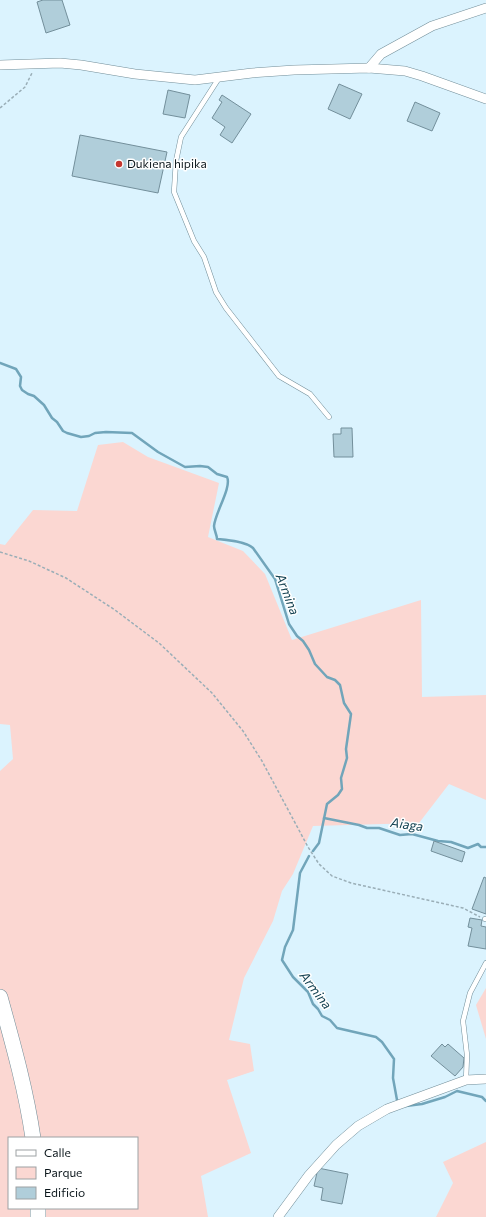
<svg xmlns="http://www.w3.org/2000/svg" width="486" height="1217" font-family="Commissioner,sans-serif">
  <rect width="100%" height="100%" fill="#dbf3fe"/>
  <g fill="#fbd7d2" fill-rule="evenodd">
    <path d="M123,442L148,457L219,483L208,537L243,551L265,574L292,640L421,600L422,697L486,695V800L449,784L419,823L313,826L293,874L282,891L273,921L244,978L229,1040L250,1044L254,1071L227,1080L251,1153L201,1176L208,1217H0V771L13,759L10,725L0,724V544L5,545L33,510L77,511L98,445ZM9,1138H137V1208H9Z"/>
    <path d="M486,988V1039L476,1005Z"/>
    <path d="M486,1142V1217H436L453,1183L443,1162Z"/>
  </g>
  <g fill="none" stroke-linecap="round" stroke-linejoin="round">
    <g stroke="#71a5ba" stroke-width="2.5">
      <path d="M0,363L16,369L21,377L20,386L22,390L28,394L34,396L44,405L52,418L57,422L63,431L67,433L81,437L89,436L95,433L106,432L132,433L158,452L185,467L200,466L208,467L217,474L227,477C232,487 215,513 214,526C214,530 217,535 217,539C227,540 245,541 253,548L275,579L289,624L297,636L303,641L309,650L315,664L327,677L335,680L340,685L344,703L351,714L346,749L347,758L341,778L342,789L338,795L327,804L319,843L313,851"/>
      <path d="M324,818L359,825L367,828H379L400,835L412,834L438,841L451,842L468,848L478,844L481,847H486"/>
      <path d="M309,856L300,873L293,930L285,947L282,960L293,977L308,992L313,1004L318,1009L322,1016L330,1020L337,1028L376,1037L382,1042L394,1059L393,1078L397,1100"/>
      <path d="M406,1106L422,1104L445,1097L457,1091L482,1097L486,1101"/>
    </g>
  </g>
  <g fill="#b0ceda" stroke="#738f9b">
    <path d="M43,0H62L70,25L46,33L37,2Z"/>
    <path d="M339,84L362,94L350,119L328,109Z"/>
    <path d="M168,90L190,95L185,118L163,114Z"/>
    <path d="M222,95L251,114L232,143L220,135L225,127L212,118L222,102L219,100Z"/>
    <path d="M415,102L440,113L432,131L407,121Z"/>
    <path d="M80,135L167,152L158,193L72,176Z"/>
    <path d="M341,428H352L353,457H334L333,434H341Z"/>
    <path d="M434,841L465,852L462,862L431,851Z"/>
    <path d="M484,877L486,878V914L472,909Z"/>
    <path d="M470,918L482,920L481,926L486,927V949L468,946L472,928L468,927Z"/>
    <path d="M442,1044L445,1047L448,1044L464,1058L463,1067L455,1076L431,1056Z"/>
    <path d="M318,1168L348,1174L342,1204L321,1200L323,1188L314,1186Z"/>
  </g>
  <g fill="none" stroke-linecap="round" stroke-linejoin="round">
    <defs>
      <g id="service">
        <path d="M219,78L181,137L176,161L174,192L194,241L204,257L216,292L226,308L279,376L310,394L329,417"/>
        <path d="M485,919H486"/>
        <path d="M466,1080L467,1055L463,1021L470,993L486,963"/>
      </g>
      <g id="minor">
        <path d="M0,65L60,63L81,65L135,74L195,80L252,73L294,70L369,68L405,71L422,76L486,99"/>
        <path d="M369,68L381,54L432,26L486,8"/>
        <path d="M278,1217L309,1175L336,1145L358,1126L387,1109L466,1080L486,1079"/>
      </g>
      <g id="primary">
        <path d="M0,997C13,1044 26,1090 33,1138"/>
        <path d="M38,1217V1208"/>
      </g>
    </defs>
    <use href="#service" stroke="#728e99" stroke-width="5.5"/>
    <use href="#minor" stroke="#728e99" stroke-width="10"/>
    <use href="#primary" stroke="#728e99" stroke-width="16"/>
    <g stroke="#9aaeb7" stroke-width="1.5" stroke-dasharray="3 2" stroke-linecap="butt">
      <path d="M0,108L25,87L32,73"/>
      <path d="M0,552L29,561L66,578L115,610L159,643L212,693L243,731L262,761L308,847L319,864L332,876L351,883L463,908L480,917"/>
    </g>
    <use href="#service" stroke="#fff" stroke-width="4.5"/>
    <use href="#minor" stroke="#fff" stroke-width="9"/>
    <use href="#primary" stroke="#fff" stroke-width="15"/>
  </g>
  <circle fill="#c53730" stroke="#fff" stroke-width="1.5" cx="119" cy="164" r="4"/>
  <g text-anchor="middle" stroke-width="3" stroke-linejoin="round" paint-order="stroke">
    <g font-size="12" fill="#0b161b" stroke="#fff" text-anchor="start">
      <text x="127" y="168">Dukiena hipika</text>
    </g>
    <g font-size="13" font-style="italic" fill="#164454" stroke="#fff">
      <text transform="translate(288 594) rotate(69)" y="5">Armina</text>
      <text transform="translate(407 824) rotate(8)" y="5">Aiaga</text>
      <text transform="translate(316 990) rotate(53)" y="5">Armina</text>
    </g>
  </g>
  <rect x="8" y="1137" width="130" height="72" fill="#ffffff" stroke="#9da2a4"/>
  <rect x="16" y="1150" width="20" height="6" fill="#ffffff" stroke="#9da2a4"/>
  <text x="44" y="1157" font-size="12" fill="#0b161b">Calle</text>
  <rect x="16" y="1167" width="20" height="12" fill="#fbd7d2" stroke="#9da2a4"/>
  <text x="44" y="1177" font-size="12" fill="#0b161b">Parque</text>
  <rect x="16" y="1187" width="20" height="12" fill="#b0ceda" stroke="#9da2a4"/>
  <text x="44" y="1197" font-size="12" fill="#0b161b">Edificio</text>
</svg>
